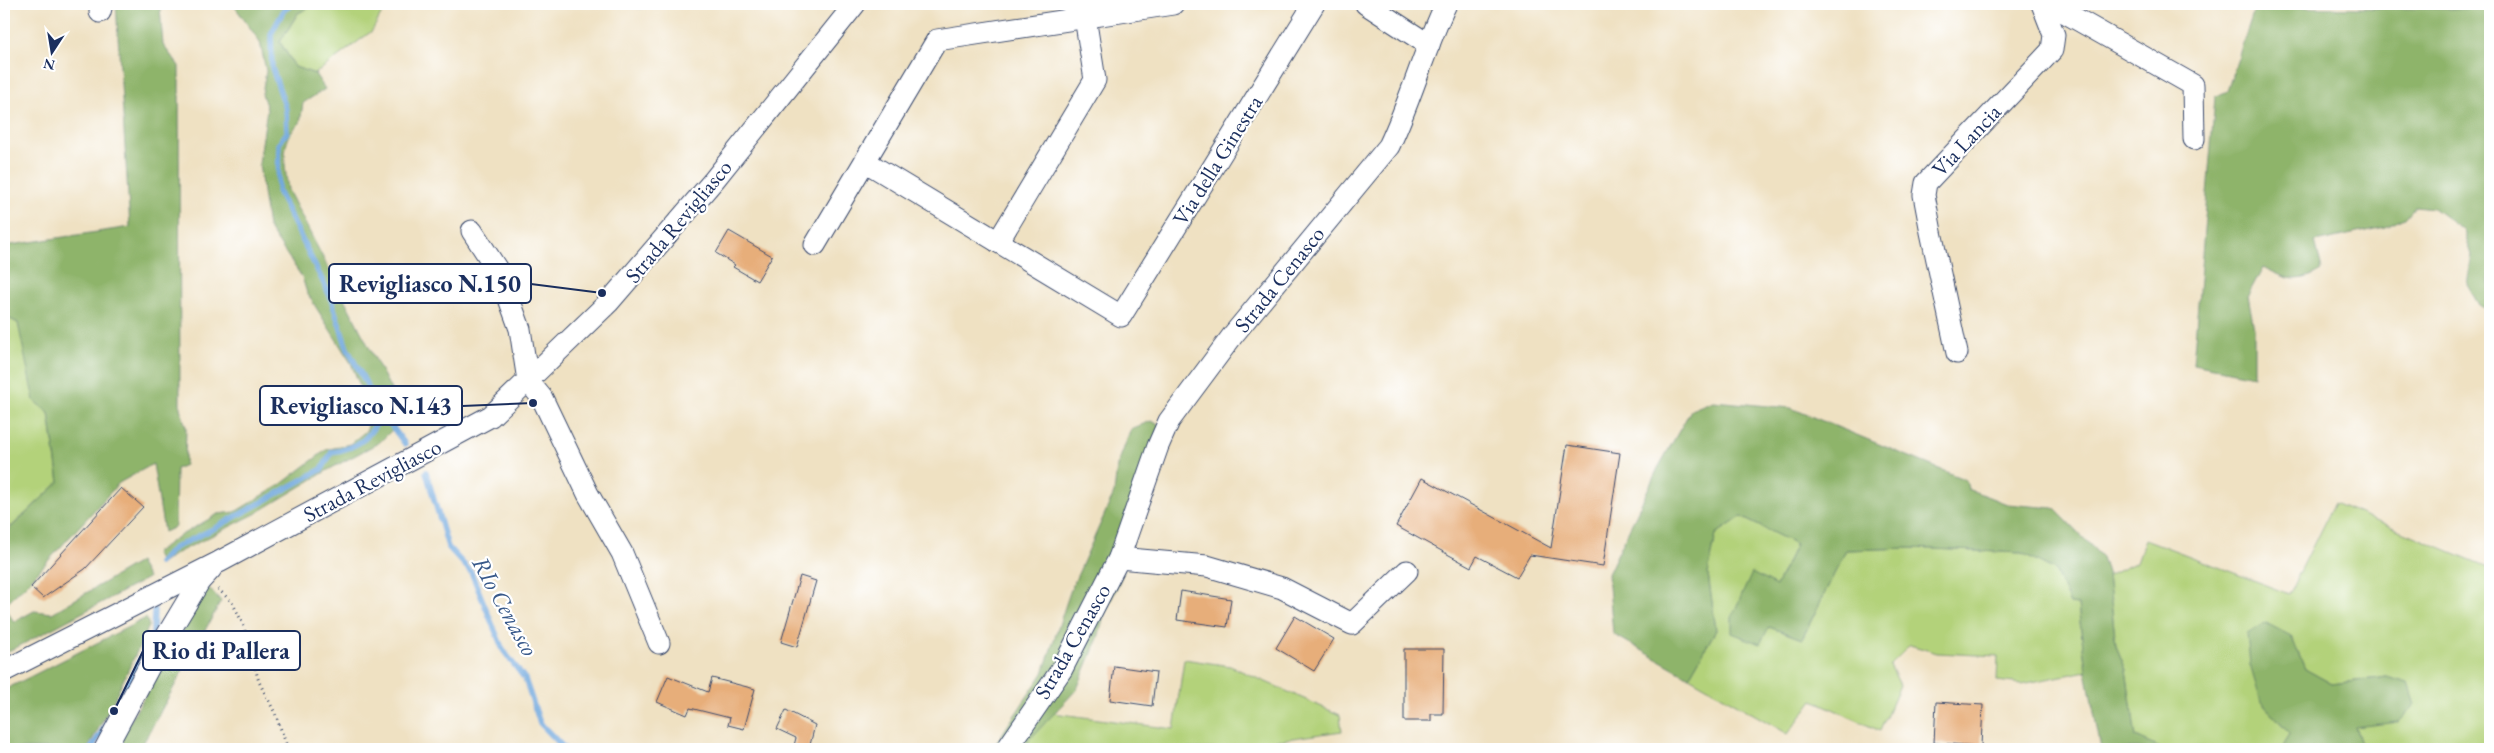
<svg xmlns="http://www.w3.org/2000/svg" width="2494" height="753" font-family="'EB Garamond',serif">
  <rect width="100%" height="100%" fill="#fff"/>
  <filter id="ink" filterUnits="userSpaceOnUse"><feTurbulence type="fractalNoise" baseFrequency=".02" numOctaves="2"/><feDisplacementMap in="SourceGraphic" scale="10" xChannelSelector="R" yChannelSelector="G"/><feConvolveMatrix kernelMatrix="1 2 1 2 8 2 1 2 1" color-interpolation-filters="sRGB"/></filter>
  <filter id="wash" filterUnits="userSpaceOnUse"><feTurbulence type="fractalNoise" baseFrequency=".0096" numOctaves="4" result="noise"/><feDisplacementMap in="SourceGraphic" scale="20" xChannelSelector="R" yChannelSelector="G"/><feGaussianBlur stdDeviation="1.12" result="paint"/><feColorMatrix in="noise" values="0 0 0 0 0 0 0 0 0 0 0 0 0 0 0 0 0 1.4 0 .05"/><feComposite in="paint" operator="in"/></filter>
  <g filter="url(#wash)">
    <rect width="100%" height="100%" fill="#efe1c2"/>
    <g fill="#b3d27a" stroke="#67806c">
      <path d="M317,4H387L372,31L315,74L295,67L280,42L298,13Z"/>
      <path d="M4,316L18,323L25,352L49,413L59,482L11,527L4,523Z"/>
      <path d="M2334,503L2490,568V749H2363L2355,727L2387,677L2332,684L2305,669L2291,636L2261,702L2290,733L2283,749H2209L2202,747L2162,749L2136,737L2126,670L2116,646L2108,576L2137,562L2145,539L2289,594Z"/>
      <path d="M1741,517L1796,544L1776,586L1752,574L1769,627L1802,639L1846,550L1910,548L2022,553L2055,570L2070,604L2078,605L2086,671L2022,684L1997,681L1998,656L1937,653L1910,645L1890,665L1900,685L1880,731L1813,700L1788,734L1689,677L1716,630L1708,574L1716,534Z"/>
      <path d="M1184,659L1230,666L1340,715L1342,731L1216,749H1025L1029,739L1053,713L1174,729Z"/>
    </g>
    <g fill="#8eb46a" stroke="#547264">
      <path d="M116,4H163L160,8L163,45L179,66L180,408L186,427L185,465L176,469L175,527L164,532L153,464L119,483L26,585L4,605V534L59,482L49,413L34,401L18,323L4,316V246L130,227Z"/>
      <path d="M233,4H317L298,13L280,42L295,67L315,74L325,89L303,103L300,123C279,140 285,166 288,190L402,411L399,423L380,442L328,470L255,514L175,554L161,564L155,553L176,538L218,514L235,512L280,485L326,450L350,444L367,430L370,412L351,363L307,293L302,277L268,227L259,164L267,109L262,94L266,71L260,42Z"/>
      <path d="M2255,7L2490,9V312L2479,305L2467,285L2472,255L2464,231L2433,208L2415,206L2405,218L2385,227L2315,242L2322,270C2297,285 2287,279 2263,267L2248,295L2254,329V376L2193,364L2215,97L2227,91Z"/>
      <path d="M1713,401L1791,408L1966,480L1968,489L2007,504L2054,508L2102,557L2108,576L2116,646L2126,670L2136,737L2162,749H2101L2086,671L2078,605L2070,604L2055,570L2022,553L1910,548L1846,550L1802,639L1769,627L1760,644L1732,633V616L1752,573L1776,586L1796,544L1741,517L1716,534L1708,574L1716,630L1689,677L1613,634L1608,574L1658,468L1691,410Z"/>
      <path d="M1151,421L1160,425L1112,556L1057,668L1001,749H992L1043,673L1070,592L1114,493L1117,466L1131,429Z"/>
      <path d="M139,562L148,578L4,654V606L14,622L34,611L52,613Z"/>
      <path d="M1125,569L1104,616L1098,638L1077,689L1030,739L1025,749H1014Z"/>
      <path d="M208,587L221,601L140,749H114Z"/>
      <path d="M146,618L149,626L111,706L87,749H4V690Z"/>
      <path d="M2266,623L2291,636L2305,669L2332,684L2387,677L2408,683L2415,704L2398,722L2355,727L2363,749H2282L2290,733L2261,702L2250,665L2247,633Z"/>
    </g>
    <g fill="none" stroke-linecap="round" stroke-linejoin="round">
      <g stroke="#6da6dc" stroke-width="5.5">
        <path d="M631,4L641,6L646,4"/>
        <path d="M382,413L405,444"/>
        <path d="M426,472L448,547L471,572L503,650L525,679L540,723L565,749"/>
        <path d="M159,563L174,548L217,527L322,469L332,452C360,448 370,437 382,413L347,348L330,296L278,191L279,144L287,132L286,109L272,68L271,34L284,10L293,4"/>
        <path d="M122,695L153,634L154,610"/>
        <path d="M91,749L112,715"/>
      </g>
    </g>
    <g id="blocks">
      <g fill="#e7ae7a">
        <path d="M729,231L772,256L757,281L733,267L735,265L716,253Z"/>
        <path d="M1567,445L1620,453L1603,566L1530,555L1517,577L1477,556L1471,567L1396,526L1422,478L1551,548Z"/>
        <path d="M121,488L143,507L85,569L43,598L31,587Z"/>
        <path d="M800,576L816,581L797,647L781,642Z"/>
        <path d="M1181,591L1231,599L1227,627L1177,620Z"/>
        <path d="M1295,616L1334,639L1314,671L1276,648Z"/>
        <path d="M1404,649H1444L1443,714H1431V721H1404Z"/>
        <path d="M1114,666L1156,672L1152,706L1110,700Z"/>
        <path d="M668,676L708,692L712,678L755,689L744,729L728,725L730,718L690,708L687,715L657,702Z"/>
        <path d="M1936,702L1983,705L1981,746L1934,743Z"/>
        <path d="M786,710L815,725L809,749H793L796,738L777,729Z"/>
      </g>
    </g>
  </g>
  <g filter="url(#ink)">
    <use href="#blocks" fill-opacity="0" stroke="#3b4a6d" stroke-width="1"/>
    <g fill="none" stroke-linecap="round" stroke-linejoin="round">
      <defs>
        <g id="minor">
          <path d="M1366,4L1429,45"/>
          <path d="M2050,4L2193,85L2194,139"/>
          <path d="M100,12L102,4"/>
          <path d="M866,162L1121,316L1314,4"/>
          <path d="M472,231L500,274L520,329L528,381L542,398L588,494L622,553L659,643"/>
          <path d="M998,242L1095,80L1085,17"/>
          <path d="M815,245L937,40L1173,4"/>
          <path d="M1957,353L1931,232L1924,195L1926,183L2052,50L2054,35L2042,4"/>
          <path d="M1119,558L1207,566L1282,588L1352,624L1407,571"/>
          <path d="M4,671L219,562L491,416L609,302L714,180L855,4"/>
          <path d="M105,749L157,652L199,582L211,569"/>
          <path d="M1007,749L1062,669L1119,558L1158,446L1169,421L1233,335L1389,146C1411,100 1424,50 1446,4"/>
        </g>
      </defs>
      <use href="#minor" stroke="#3b4a6d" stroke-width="23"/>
      <path stroke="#3b4a6d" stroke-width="3" stroke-dasharray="1 4" stroke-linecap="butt" d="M218,589L232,602L243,624L259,682L275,713L288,749"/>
      <use href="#minor" stroke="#fff" stroke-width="21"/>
    </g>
  </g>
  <g text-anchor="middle" stroke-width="4.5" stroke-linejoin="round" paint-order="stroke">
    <g font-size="22" fill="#1b2f5e" stroke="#fff">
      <text transform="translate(1966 140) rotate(-47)" y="8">Via Lancia</text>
      <text transform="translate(1217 160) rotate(-58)" y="8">Via della Ginestra</text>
      <text transform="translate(678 221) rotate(-50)" y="8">Strada Revigliasco</text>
      <text transform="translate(1279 279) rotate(-51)" y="8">Strada Cenasco</text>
      <text transform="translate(372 480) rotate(-28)" y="8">Strada Revigliasco</text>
      <text transform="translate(1072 641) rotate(-60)" y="8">Strada Cenasco</text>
    </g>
    <g font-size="24" font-style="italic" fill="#38598a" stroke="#fff">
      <text transform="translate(505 606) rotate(61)" y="8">RIo Cenasco</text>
    </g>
  </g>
  <path fill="none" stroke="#1b2f5e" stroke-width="2" d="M602 293L531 284M533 403L462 406M114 711L143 651"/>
  <g fill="#1b2f5e" stroke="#fff" stroke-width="2">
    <circle cx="602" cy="293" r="5"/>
    <circle cx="533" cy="403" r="5"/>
    <circle cx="114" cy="711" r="5"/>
  </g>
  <g fill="#fff" stroke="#1b2f5e" stroke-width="2">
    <rect x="329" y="264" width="202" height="39" rx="5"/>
    <rect x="260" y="386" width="202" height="39" rx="5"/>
    <rect x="143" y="631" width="157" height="39" rx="5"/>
  </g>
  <g font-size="24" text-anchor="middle" font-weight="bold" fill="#1b2f5e">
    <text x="430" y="292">Revigliasco N.150</text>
    <text x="361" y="414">Revigliasco N.143</text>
    <text x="221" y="659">Rio di Pallera</text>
  </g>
  <rect width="2494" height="753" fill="none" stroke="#fff" stroke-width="20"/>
  <g transform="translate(52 52) rotate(192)" stroke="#ffffff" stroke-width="4" paint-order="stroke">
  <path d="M0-4L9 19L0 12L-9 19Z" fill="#1b2f5e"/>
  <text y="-8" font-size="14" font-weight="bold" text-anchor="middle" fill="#1b2f5e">N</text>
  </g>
</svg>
